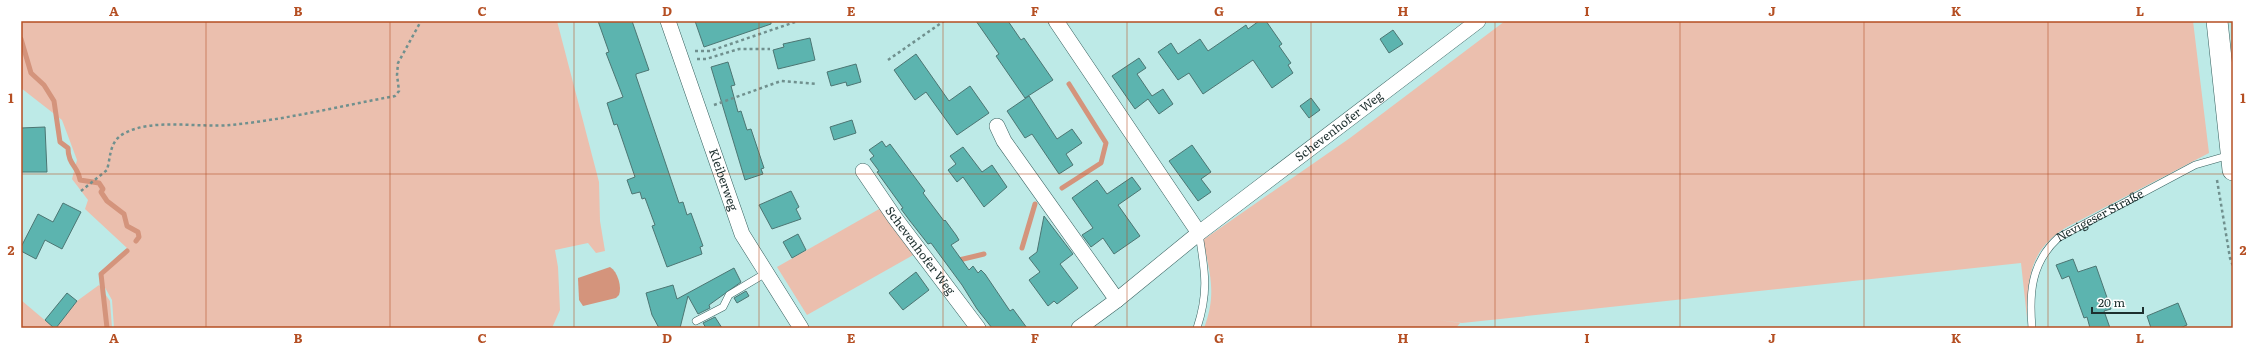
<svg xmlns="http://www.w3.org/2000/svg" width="2254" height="349" font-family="Literata,serif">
  <rect width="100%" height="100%" fill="#bdeae7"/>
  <g fill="#ebbfae">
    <path d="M21,21H557L599,182L600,221L605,251L596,253L588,243L555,250L558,267L560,310L552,328H114L112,300L99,277V273L127,248L85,209L88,200L72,179L77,160L62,120L21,88Z"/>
    <path d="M1505,21H2193L2209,153L2067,227C2029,250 2028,277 2027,318L2021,263L1462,323L1439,320L1460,323L1456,328H1204C1217,294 1210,274 1203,240L1350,138Z"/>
    <path d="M881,208L915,254L807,315L777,267Z"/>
    <path d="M99,285L110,301L112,328H56L77,301Z"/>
    <path d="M21,300L54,328H21Z"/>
  </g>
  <path fill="#d4947c" d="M610,267C618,272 622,287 619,295L616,298L583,306L579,300L578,278Z"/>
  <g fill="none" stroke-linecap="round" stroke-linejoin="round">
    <g stroke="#d4947c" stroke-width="5">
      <path d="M21,39L31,73L44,85L54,101L60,142L68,148C68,165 78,166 80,180L99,183L103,189L101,192L107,201L124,214L127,226L138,232L139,237L136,241"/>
      <path d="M1062,188L1101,163L1106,143L1069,84"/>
      <path d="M1022,248L1035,204"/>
      <path d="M959,263V260L984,254"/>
      <path d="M107,328L101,274L127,251"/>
    </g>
  </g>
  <g fill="#5cb4af" stroke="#4c7673">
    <path d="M598,21H632L649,70L636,74V76L679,203L683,202L687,215L691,213L703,246L700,247L702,254L667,267L652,226L655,225L645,198L642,199L640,192L632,194L627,180L635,177L617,124L614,125L607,103L623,97L606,53L609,52Z"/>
    <path d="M695,21H771V24L704,47Z"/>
    <path d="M976,21H1008L1021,40L1024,38L1053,80L1025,98L996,56L999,54Z"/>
    <path d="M1259,21H1266L1282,44L1279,46L1291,63L1288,65L1293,73L1272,88L1253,60L1203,94L1189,73L1178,80L1158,52L1171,43L1178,54L1200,39L1208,51L1246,25L1248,29Z"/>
    <path d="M1393,30L1403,44L1389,53L1380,39Z"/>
    <path d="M810,38L815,60L778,69L773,50L784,47L783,44Z"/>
    <path d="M916,54L949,101L970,86L989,113L957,135L926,92L915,100L894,70Z"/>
    <path d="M1139,58L1146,68L1137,74L1152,96L1163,89L1173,104L1159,114L1148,99L1135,109L1112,76Z"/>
    <path d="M728,62L735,85L731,86L738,112L741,111L747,130L751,129L764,168L761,169L763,174L745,180L711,67Z"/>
    <path d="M856,64L861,82L847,86L846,82L831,86L827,72Z"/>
    <path d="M1029,96L1057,139L1072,129L1082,143L1066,154L1073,165L1059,174L1032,134L1025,138L1007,111Z"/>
    <path d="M1311,98L1320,110L1309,118L1300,106Z"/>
    <path d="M852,120L856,133L834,140L830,127Z"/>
    <path d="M45,127L47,172H21V128Z"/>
    <path d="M882,141L886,147L890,144L893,148L925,191L923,193L944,221L945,220L956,235L959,240L951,245L969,270L973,266L978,273L981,270L985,274L1010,311L1013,309L1027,328H992L977,309L962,285L931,243L928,244L910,221L901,209L903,208L877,172L879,171L870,159L874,156L869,150Z"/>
    <path d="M1192,145L1211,172L1201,179L1211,192L1198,201L1169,161Z"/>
    <path d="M963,147L982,172L992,165L1007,187L984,207L963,177L957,182L948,170L956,164L950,156Z"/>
    <path d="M1132,177L1141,189L1118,205L1140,236L1114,254L1103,238L1091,247L1082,235L1093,228L1072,198L1097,180L1107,194Z"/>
    <path d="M791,191L799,207L796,209L801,219L772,229L759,205Z"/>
    <path d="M63,203L81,212L62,249L45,240L36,259L21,251V247L38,214L53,222Z"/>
    <path d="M1044,216L1073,254L1060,264L1078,288L1057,304L1054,301L1048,306L1029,280L1040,272L1029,258L1037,252Z"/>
    <path d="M798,234L806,250L792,258L783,242Z"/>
    <path d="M2073,259L2078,272L2096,266L2111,309L2104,311L2110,328H2090L2087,317L2084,318L2069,276L2062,279L2056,265Z"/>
    <path d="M734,268L741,282L709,305L710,308L698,314L688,296L680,328H659L652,315L646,293L673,285L677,299Z"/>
    <path d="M916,272L929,290L903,310L889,293Z"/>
    <path d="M746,291L749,296L737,303L734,298Z"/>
    <path d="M67,293L77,301L56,328H54L45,320Z"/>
    <path d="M2178,303L2187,325L2180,328H2151L2147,316Z"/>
    <path d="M715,317L722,328H706L703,323Z"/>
  </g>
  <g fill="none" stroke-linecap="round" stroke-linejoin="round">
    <defs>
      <g id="lane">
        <path d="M696,321L723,307L729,295L766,273"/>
        <path d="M1197,328C1209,292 1205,271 1199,234"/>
        <path id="s1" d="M2032,328C2029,293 2031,263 2058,238L2195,165L2230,155"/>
      </g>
      <g id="street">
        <path id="s2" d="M668,21L742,234L801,328"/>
        <path d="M1056,21L1199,233"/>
        <path d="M997,126L1004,141L1117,300"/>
        <path id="s3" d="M863,171L895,218L978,328"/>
        <path id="s4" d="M1079,328L1117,300L1199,233L1478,21"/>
      </g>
      <path id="secondary" d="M2217,21L2233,170"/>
    </defs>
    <use href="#lane" stroke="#396260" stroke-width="8"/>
    <use href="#street" stroke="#396260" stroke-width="16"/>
    <use href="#secondary" stroke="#396260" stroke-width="22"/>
    <g stroke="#70908e" stroke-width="2.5" stroke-dasharray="3 3" stroke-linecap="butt">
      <path d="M695,51H710L795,22"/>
      <path d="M697,59H706L739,49H770"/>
      <path d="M888,60L944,21"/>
      <path d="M714,105L781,81L817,84"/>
      <path d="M2217,180L2230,258L2233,266"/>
      <path d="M81,191L107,170C111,156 109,141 125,133C153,118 199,128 230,125C284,120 341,106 395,96L399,91L397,75L398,63L421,21"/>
    </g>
    <use href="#lane" stroke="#fff" stroke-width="7"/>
    <use href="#street" stroke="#fff" stroke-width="15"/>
    <use href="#secondary" stroke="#fff" stroke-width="21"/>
  </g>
  <path fill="none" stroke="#b54f23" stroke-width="1" stroke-opacity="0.55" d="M206,21V328M390,21V328M574,21V328M759,21V328M943,21V328M1127,21V328M1311,21V328M1495,21V328M1680,21V328M1864,21V328M2048,21V328M21,174H2233"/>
  <g text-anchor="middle" stroke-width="4" stroke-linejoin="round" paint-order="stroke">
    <g font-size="12" fill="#1d2f2e" stroke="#fff">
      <text dy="4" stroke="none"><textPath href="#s4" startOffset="329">Schevenhofer Weg</textPath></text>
      <text dy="4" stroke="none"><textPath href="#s2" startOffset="168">Kleiberweg</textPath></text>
      <text dy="4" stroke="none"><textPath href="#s1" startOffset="145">Nevigeser Straße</textPath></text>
      <text dy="4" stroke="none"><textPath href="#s3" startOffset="98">Schevenhofer Weg</textPath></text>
    </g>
  </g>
  <rect width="2254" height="349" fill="none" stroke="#ffffff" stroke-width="44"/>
  <path d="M2092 307v6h51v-6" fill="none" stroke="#1d2f2e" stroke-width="2"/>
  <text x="2098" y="307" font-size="12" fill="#1d2f2e" stroke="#ffffff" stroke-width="3" paint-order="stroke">20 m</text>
  <rect x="22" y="22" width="2210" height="305" fill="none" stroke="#b54f23" stroke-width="1.5"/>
  <g font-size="13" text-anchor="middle" font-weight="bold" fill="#b54f23">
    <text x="114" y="16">A</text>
    <text x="298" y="16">B</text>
    <text x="482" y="16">C</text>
    <text x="667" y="16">D</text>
    <text x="851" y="16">E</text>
    <text x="1035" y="16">F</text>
    <text x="1219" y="16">G</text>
    <text x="1403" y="16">H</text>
    <text x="1587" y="16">I</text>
    <text x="1772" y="16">J</text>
    <text x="1956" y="16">K</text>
    <text x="2140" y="16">L</text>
    <text x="11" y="103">1</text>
    <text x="2243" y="103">1</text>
    <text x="11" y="255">2</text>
    <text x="2243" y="255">2</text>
    <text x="114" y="343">A</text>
    <text x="298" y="343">B</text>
    <text x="482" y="343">C</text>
    <text x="667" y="343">D</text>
    <text x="851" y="343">E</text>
    <text x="1035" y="343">F</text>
    <text x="1219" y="343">G</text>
    <text x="1403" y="343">H</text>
    <text x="1587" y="343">I</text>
    <text x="1772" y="343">J</text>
    <text x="1956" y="343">K</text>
    <text x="2140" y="343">L</text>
  </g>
</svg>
